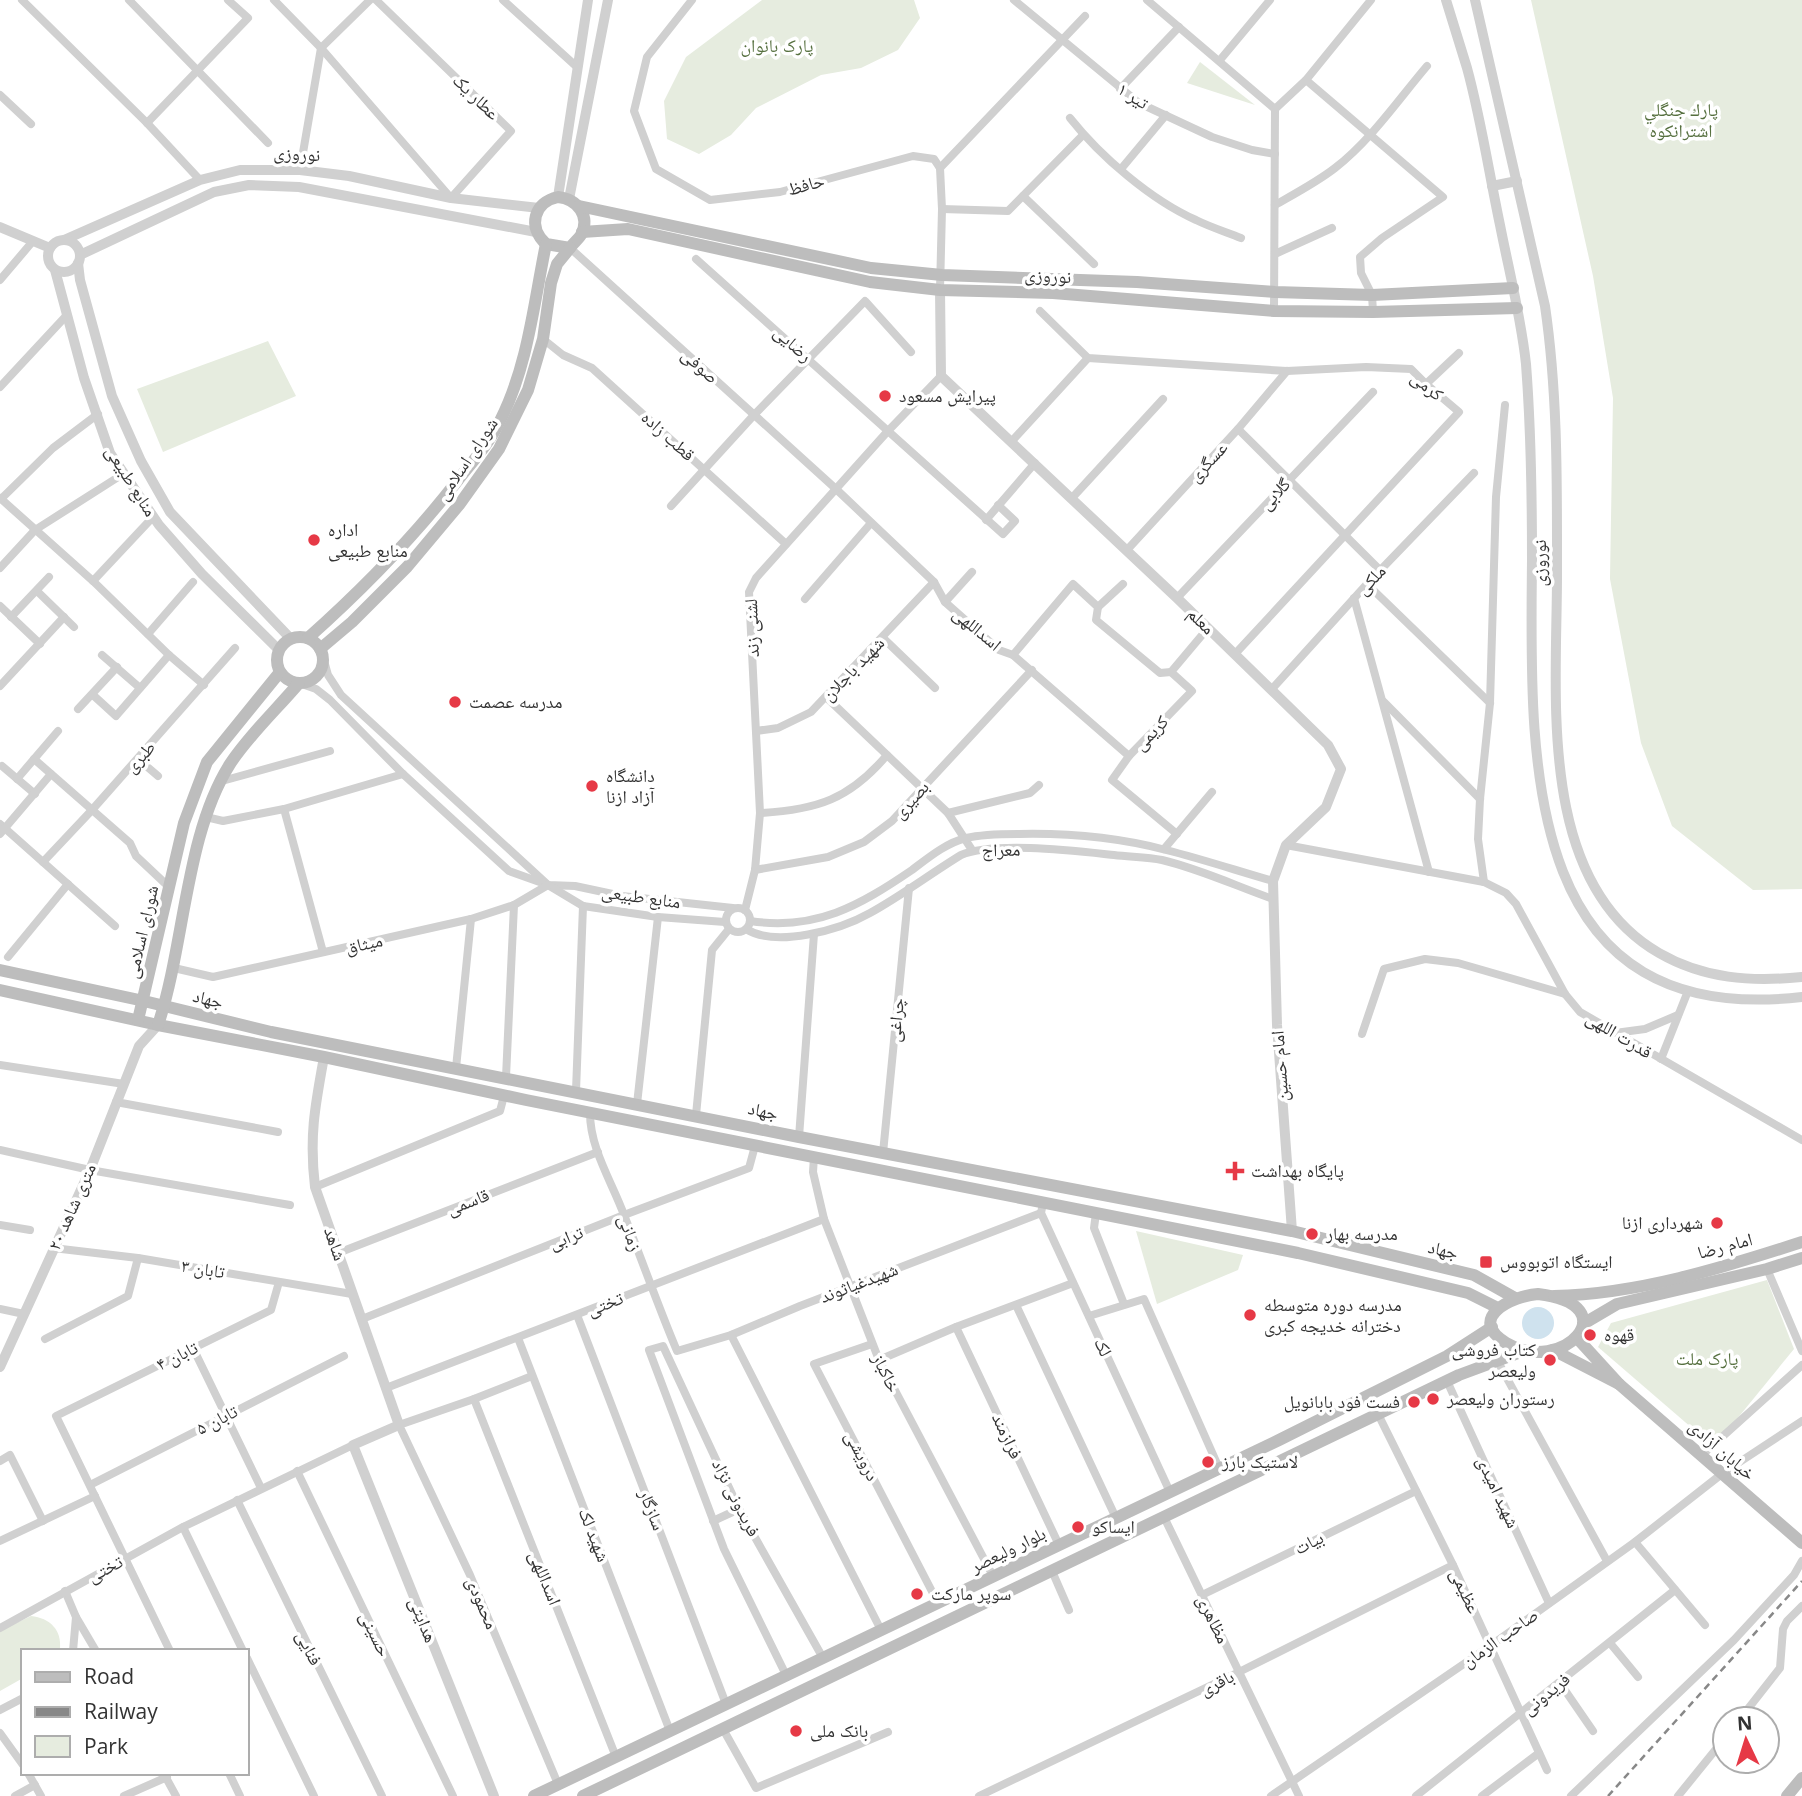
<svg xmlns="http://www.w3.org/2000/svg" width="1802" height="1796" font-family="'Open Sans','Noto Naskh Arabic',sans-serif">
  <rect width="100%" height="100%" fill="#fff"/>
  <g fill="#e6ecdf">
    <path d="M762,0H914L920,18L898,50L861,68L821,75L756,108L731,135L699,154L667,139L664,101L686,57Z"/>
    <path d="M1531,0H1802V889L1753,890L1672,826L1641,743L1610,579L1613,398L1593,276Z"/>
    <path d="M1200,62L1255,105L1187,83Z"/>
    <path d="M268,341L296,396L163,452L137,389Z"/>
    <path d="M1136,1231L1243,1255L1238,1270L1157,1304Z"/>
    <path d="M1767,1280L1794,1349L1714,1447L1598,1347L1611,1323Z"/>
    <path d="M31,1616C50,1618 62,1630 60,1649L23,1651V1678L0,1691V1631Z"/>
  </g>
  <circle fill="#cfe2ee" cx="1538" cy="1323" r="16"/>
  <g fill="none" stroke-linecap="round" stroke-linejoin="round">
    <g stroke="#d0d0d0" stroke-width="8">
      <path d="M22,0L147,123L200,180"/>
      <path d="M129,0L268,143"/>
      <path d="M274,0L321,48L451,198L511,131L376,0"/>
      <path d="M503,0L577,67"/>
      <path d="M692,0L647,57L634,111L656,169L710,200L780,192L913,156L934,159L940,168L942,209L940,290"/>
      <path d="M1014,0L1139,103L1212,137L1252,150L1275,154"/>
      <path d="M1147,0L1275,109L1274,311"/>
      <path d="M1220,60L1270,0"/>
      <path d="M1306,80L1443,197L1382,238L1360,257L1361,273L1372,295L1373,312"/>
      <path d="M1120,89L1179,27"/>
      <path d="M0,95L31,124"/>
      <path d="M1275,109L1306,80L1371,0"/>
      <path d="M1070,118C1100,156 1151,200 1196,220C1210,227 1226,232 1241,238"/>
      <path d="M147,123L248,18L228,0"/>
      <path d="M940,168L1085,16"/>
      <path d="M1121,169L1166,115"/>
      <path d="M300,170L321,48L370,0"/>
      <path d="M1023,196L1094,264"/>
      <path d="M1275,205C1296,193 1317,182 1335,168C1371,140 1398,100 1427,66"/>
      <path d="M942,209L1008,211L1083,135"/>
      <path d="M569,247L836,489L934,582L945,602L999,650L1013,655L1129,756"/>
      <path d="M1275,254L1332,228"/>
      <path d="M696,259L1003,534L1015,521L998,505"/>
      <path d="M0,280L33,241"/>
      <path d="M1040,311L1088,358L1287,371L1366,367L1411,369L1426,384L1459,412L1235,654"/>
      <path d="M543,339L563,355L592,368L786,544"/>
      <path d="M1426,384L1459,353"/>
      <path d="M0,387L66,316"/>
      <path d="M1238,429L1380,570"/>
      <path d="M1012,441L1088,358"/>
      <path d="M0,498L93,581L169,655L204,685"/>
      <path d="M1072,498L1163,399"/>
      <path d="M1,499L53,448L98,414"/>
      <path d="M671,506L754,415L865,301L911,352"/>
      <path d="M986,520L1035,463"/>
      <path d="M1127,550L1238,429L1287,371"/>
      <path d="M0,568L35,530L123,474"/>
      <path d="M93,581L153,517"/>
      <path d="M1367,584L1490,703"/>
      <path d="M37,591L74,627"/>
      <path d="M1177,598L1373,392"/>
      <path d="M1354,598L1429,872"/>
      <path d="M805,599L871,523"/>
      <path d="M945,602L972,572"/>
      <path d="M0,606L40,644"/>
      <path d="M1098,607L1123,584"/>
      <path d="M11,617L49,577"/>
      <path d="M148,634L193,582"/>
      <path d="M883,638L935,688"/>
      <path d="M102,655L140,688"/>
      <path d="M1013,655L1073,584L1098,607L1096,620L1160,673L1171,672"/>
      <path d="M323,657L328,675L341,695L548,885L575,886L622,896L733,908"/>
      <path d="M299,683L316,689L330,700L403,774L509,871L548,885L583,906L658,917L725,922"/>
      <path d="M0,686L64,617"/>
      <path d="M1271,690L1367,584L1474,473"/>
      <path d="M93,695L116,716L169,655"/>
      <path d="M826,697L948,813L972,850"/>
      <path d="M1384,702L1480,799"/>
      <path d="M78,709L117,667"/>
      <path d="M756,731L778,728L811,712L934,582"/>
      <path d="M34,759L130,843L136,856L170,888"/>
      <path d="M138,759L158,776"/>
      <path d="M2,766L35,794"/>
      <path d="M17,779L58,731"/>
      <path d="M222,781L330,751"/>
      <path d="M284,809L323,952"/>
      <path d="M760,813C817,810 850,799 887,755"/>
      <path d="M948,813L1030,793L1039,785"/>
      <path d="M206,817L223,821L284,809L403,774"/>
      <path d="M0,824L115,926"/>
      <path d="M0,834L51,774"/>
      <path d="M1177,834L1112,780L1129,756L1192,691L1171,672L1208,628"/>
      <path d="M1286,845L1484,882L1506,893L1516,904L1565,994L1580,1012L1802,1140"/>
      <path d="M1164,849L1212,792"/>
      <path d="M43,862L92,810L235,648"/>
      <path d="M755,870L828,857L864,842L892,821L1032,670"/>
      <path d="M1484,882L1478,839L1480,799L1490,703L1496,497L1505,405"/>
      <circle cx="738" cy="920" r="12"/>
      <path d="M745,910L755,870L760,813L749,592L756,578L887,432L941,376"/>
      <path d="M750,921C816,931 859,906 912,870C928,858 946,843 966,838C983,834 1002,834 1019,834C1067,833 1120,838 1166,850C1202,859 1238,871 1273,881"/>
      <path d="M746,929C776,948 840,930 870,913C901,896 930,874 961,855C994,841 1076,851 1114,855C1130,857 1147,857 1162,860C1200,869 1236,886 1273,899"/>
      <path d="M8,957L68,884"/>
      <path d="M174,968L213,977L471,919L514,905L548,885"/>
      <path d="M1615,1033L1645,1029L1678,1015"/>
      <path d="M1362,1034L1384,969L1425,959L1458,963L1565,994"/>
      <path d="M1661,1059L1688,991"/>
      <path d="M0,1065L124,1084"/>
      <path d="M456,1068L471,919"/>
      <path d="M506,1077L514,905"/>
      <path d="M576,1091L583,906"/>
      <path d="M116,1102L278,1132"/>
      <path d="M637,1104L658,917"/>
      <path d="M590,1113C590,1149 612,1182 624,1215C642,1260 658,1306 677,1351L731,1335L800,1306L1041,1213"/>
      <path d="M696,1115L712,950L729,929"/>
      <path d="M799,1137L814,934"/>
      <path d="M0,1150L90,1170L290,1205"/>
      <path d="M883,1153L909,888"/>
      <path d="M814,1157L813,1172L824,1219L879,1360L993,1576"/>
      <path d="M315,1187L500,1111L504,1096"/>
      <path d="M1042,1208L1041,1213L1170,1492"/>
      <path d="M1096,1213L1094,1228L1124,1304"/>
      <path d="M0,1225L30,1230"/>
      <path d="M53,1248L138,1258L352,1294"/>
      <path d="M338,1253L598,1152"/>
      <path d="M1767,1269L1802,1351"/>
      <path d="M1016,1305L1116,1518"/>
      <path d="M0,1309L24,1314"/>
      <path d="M577,1315L726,1704"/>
      <path d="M1089,1316L1144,1299L1219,1468"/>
      <path d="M362,1319L624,1215L749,1168L755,1146"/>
      <path d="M956,1327L1059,1545"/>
      <path d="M731,1335L881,1630"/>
      <path d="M518,1338L670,1731"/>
      <path d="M45,1339L128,1296L138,1258"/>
      <path d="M872,1344L814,1364L938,1603"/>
      <path d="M193,1348L261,1488"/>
      <path d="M879,1360L956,1327L1073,1283"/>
      <path d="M1497,1360L1607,1561"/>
      <path d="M532,1376L474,1399L399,1425L470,1575L558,1784"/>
      <path d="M1447,1381L1549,1603"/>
      <path d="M386,1388L824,1219"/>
      <path d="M474,1399L616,1757"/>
      <path d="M1378,1414L1453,1565L1547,1770"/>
      <path d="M1702,1455L1802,1365"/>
      <path d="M0,1461L10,1455L43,1521"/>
      <path d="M297,1471L453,1796"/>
      <path d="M90,1485L344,1356"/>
      <path d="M237,1500L382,1796"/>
      <path d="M1164,1517L1299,1796"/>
      <path d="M713,1521L739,1509"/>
      <path d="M183,1527L243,1651"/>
      <path d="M0,1541L95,1496"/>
      <path d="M1635,1542L1705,1625"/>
      <path d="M1052,1571L1069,1610"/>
      <path d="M65,1591L76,1617L73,1651"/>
      <path d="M1202,1595L1416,1491"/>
      <path d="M76,1617L96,1651"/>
      <path d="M0,1628L183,1527L353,1445"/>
      <path d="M1610,1643L1638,1677"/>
      <path d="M170,1651L56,1416L271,1310L279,1282"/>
      <path d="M247,1658L314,1796"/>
      <path d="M786,1675L724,1549L649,1350L663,1346L739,1509L823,1658"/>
      <path d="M1560,1683L1593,1731"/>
      <path d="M0,1710L23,1698"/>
      <path d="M1740,1719L1780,1668L1783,1629L1787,1621L1802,1606"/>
      <path d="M723,1729L756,1788L888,1732"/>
      <path d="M0,1733L23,1765"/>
      <path d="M28,1773L41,1796"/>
      <path d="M229,1773L240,1796"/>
      <path d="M164,1774L176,1796"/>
      <path d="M15,1796L35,1785"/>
      <path d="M124,1796L167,1777"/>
      <path d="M979,1796L1239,1672L1453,1565"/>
      <path d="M1271,1796L1490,1646L1635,1542L1723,1473L1802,1421"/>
      <path d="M1416,1796L1675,1590"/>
      <path d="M1482,1796L1539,1753"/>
      <path d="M1571,1796L1734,1640L1794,1575L1802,1561"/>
      <path d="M1678,1796L1725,1738"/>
    </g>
    <g stroke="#d0d0d0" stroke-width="10">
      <path d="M1446,0C1453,23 1460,45 1467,68C1481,119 1489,173 1500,225C1509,271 1521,317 1526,364C1531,429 1532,495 1532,560C1530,759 1520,1029 1802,997"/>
      <path d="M1475,0L1545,306C1558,395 1557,484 1557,575C1557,696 1536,882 1659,953C1704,979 1751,982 1802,977"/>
      <path d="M1492,186L1517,181"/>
      <path d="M558,197L588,0"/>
      <path d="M569,199L608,0"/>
      <path d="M0,227L50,248"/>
      <path d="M64,240L200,180L240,170H300L349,176L451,198L539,208"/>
      <circle cx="64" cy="256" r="16"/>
      <path d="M80,255L214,192L249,185L299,187L536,232"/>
      <path d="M78,263L80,280L112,396L141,461L170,512L291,639"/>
      <path d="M55,270L84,378L110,453L159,525L202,574L279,650"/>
      <path d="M940,290L941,376L1177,598L1328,745L1341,769L1326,807L1286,845L1273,881L1277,1025L1292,1231"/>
      <path d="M324,1057C315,1106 309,1137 315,1187L399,1425L353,1445L494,1796"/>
      <path d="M0,1367L90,1170L139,1046L158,1025"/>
    </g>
    <g stroke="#bdbdbd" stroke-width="12">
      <path d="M558,197C577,199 591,216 581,235C578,240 573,243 570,248L546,244C527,227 534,202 558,197Z"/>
      <path d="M579,206L871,268L942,275L1137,282L1275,292L1372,295L1513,288"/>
      <path d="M582,232L628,229L870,282L940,290L1053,293L1274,311L1373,312L1517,308"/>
      <circle cx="300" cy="660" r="23"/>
      <path d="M308,638C363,589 413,538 458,480C473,461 491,441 501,419C528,365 534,302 546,244"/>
      <path d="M320,649L352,622L407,567L459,505L499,449L528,390L543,339L551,283L557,264L570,248"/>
      <path d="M0,970L144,1001L271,1032L799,1137L1292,1231L1474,1275L1515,1298"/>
      <path d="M0,990L158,1025L324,1057L526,1100L1298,1253L1468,1293L1498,1308"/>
      <path d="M138,1020L184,823L207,762L280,672"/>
      <path d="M158,1025C185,944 185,835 230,764C249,735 277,709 299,683"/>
      <path d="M1538,1294C1630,1305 1562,1377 1506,1343C1466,1318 1512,1296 1538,1294Z"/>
      <path d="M1554,1296C1638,1294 1722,1268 1802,1242"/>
      <path d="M1583,1324L1617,1304L1767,1269L1802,1258"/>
      <path d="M1553,1350L1619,1384L1577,1338"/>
      <path d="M1619,1384L1802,1543"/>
      <path d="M534,1796L1279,1440L1447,1356L1492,1327"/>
      <path d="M583,1796L1459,1375L1526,1350"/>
      <path d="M1787,1796L1802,1778"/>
    </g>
    <path stroke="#888" stroke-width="2.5" stroke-dasharray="7 5" stroke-linecap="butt" d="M1608,1796L1802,1581"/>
  </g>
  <g fill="#e63946" stroke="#fff" stroke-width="2.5">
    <circle cx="885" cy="396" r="7"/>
    <circle cx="314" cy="540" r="7"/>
    <circle cx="455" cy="702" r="7"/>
    <circle cx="592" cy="786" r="7"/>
    <path d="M1231.5 1160.5h7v7h7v7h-7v7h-7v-7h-7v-7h7z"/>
    <circle cx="1717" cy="1223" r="7"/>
    <circle cx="1312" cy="1234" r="7"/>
    <rect x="1479" y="1255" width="14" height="14" rx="3.5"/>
    <circle cx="1250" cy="1315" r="7"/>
    <circle cx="1590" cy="1335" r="7"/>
    <circle cx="1550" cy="1360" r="7"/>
    <circle cx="1433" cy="1399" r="7"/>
    <circle cx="1414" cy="1402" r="7"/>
    <circle cx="1208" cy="1462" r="7"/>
    <circle cx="1078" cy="1527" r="7"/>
    <circle cx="917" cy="1594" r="7"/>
    <circle cx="796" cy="1731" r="7"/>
  </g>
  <g text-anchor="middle" stroke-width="7" stroke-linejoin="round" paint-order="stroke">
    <g font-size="18" fill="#56703f" stroke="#fff">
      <text x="777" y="52">پارک بانوان</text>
      <text x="1681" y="116">پارك جنگلي<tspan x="1681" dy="21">اشترانكوه</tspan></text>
      <text x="1707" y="1365">پارک ملت</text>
    </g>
    <g font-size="18" fill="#333" stroke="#fff">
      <text transform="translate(1133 96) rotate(33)" y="6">تیر ۱</text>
      <text transform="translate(476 97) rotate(44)" y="6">عطار یک</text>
      <text transform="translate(297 154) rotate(3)" y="6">نوروزی</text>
      <text transform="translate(806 185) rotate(-15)" y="6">حافظ</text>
      <text transform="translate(1048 276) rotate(3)" y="6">نوروزی</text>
      <text transform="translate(793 344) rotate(42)" y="6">رضایی</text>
      <text transform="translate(700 366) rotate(42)" y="6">صوفی</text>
      <text transform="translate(1427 386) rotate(39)" y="6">کرمی</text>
      <text transform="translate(668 436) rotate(42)" y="6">قطب زاده</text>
      <text transform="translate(467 459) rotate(-56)" y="6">شورای اسلامی</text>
      <text transform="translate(1208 462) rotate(-47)" y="6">عسگری</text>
      <text transform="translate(131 481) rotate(58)" y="6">منابع طبیعی</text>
      <text transform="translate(1275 494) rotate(-47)" y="6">گلابی</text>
      <text transform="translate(1540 563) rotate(-90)" y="6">نوروزی</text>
      <text transform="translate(1371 580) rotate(-46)" y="6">ملکی</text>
      <text transform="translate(1201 621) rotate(44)" y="6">معلم</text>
      <text transform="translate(752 628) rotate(-92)" y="6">لشنی زند</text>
      <text transform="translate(977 629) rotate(40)" y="6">اسداللهی</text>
      <text transform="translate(853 669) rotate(-46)" y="6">شهید باجلان</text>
      <text transform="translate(1151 733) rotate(-46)" y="6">کریمی</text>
      <text transform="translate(140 757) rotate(-48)" y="6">طبری</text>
      <text transform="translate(911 800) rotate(-48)" y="6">بصیری</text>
      <text transform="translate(1001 850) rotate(-1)" y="6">معراج</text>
      <text transform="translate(641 897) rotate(8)" y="6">منابع طبیعی</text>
      <text transform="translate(142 932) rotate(-77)" y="6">شورای اسلامی</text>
      <text transform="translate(364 944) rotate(-12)" y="6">میثاق</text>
      <text transform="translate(208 999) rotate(14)" y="6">جهاد</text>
      <text transform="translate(896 1020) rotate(-84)" y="6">چراغی</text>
      <text transform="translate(1619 1035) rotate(31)" y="6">قدرت اللهی</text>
      <text transform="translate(1280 1066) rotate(-94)" y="6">امام حسین</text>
      <text transform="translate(763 1111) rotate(12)" y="6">جهاد</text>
      <text transform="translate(468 1202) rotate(-21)" y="6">قاسمی</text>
      <text transform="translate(72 1207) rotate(-66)" y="6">۲۰ متری شاهد</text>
      <text transform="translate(630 1233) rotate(70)" y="6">زمانی</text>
      <text transform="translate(566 1238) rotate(-22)" y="6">ترابی</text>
      <text transform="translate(335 1244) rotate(71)" y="6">شاهد</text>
      <text transform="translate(1725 1246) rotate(-15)" y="6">امام رضا</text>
      <text transform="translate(1443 1250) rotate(13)" y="6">جهاد</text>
      <text transform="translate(203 1269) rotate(9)" y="6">تابان ۳</text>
      <text transform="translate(859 1283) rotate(-21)" y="6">شهید‌غیاثوند</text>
      <text transform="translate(605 1304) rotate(-22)" y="6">تختی</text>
      <text transform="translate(1103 1347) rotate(65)" y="6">لک</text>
      <text transform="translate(177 1356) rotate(-26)" y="6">تابان ۴</text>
      <text transform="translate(886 1373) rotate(64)" y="6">خاکباز</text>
      <text transform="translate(217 1420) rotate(-27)" y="6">تابان ۵</text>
      <text transform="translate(1007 1436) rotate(65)" y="6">فرازمند</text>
      <text transform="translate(1722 1450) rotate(41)" y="6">خیابان آزادی</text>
      <text transform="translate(862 1456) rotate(63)" y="6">درویشی</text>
      <text transform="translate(1498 1492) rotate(65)" y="6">شهید امیدی</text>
      <text transform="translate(736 1498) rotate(63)" y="6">فریدونی نژاد</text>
      <text transform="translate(652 1510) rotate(69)" y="6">سازگار</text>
      <text transform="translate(594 1535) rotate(69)" y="6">شهید لک</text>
      <text transform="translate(1309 1543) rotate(-26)" y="6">بیات</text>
      <text transform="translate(1008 1550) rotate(-26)" y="6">بلوار ولیعصر</text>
      <text transform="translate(105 1569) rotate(-28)" y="6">تختی</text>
      <text transform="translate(545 1578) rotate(68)" y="6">اسداللهی</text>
      <text transform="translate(1465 1591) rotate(65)" y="6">عظیمی</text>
      <text transform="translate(482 1603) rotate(67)" y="6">محمودی</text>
      <text transform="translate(1213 1619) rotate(64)" y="6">مظاهری</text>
      <text transform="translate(423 1620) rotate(68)" y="6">هدایتی</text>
      <text transform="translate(375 1634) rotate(64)" y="6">حسینی</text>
      <text transform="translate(1500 1638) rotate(-35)" y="6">صاحب الزمان</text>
      <text transform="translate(309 1648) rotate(64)" y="6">فنایی</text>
      <text transform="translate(1217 1683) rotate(-26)" y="6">باقری</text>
      <text transform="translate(1546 1694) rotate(-39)" y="6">فریدونی</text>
    </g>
    <g font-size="18" fill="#333" stroke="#fff" text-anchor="start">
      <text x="899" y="402">پیرایش مسعود</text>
      <text x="328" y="536">اداره<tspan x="328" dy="21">منابع طبیعی</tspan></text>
      <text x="469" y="708">مدرسه عصمت</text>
      <text x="606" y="782">دانشگاه<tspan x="606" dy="21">آزاد ازنا</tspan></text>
      <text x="1251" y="1177">پایگاه بهداشت</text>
      <text x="1703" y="1229" text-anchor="end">شهرداری ازنا</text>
      <text x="1326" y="1240">مدرسه بهار</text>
      <text x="1500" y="1268">ایستگاه اتوبووس</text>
      <text x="1264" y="1311">مدرسه دوره متوسطه<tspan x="1264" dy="21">دخترانه خدیجه کبری</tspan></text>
      <text x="1604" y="1341">قهوه</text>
      <text x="1536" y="1356" text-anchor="end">کتاب فروشی<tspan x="1536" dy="21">ولیعصر</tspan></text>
      <text x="1447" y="1405">رستوران ولیعصر</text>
      <text x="1400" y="1408" text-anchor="end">فست فود بابانویل</text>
      <text x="1222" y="1468">لاستیک بارز</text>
      <text x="1092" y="1533">ایساکو</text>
      <text x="931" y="1600">سوپر مارکت</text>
      <text x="810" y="1737">بانک ملی</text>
    </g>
  </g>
  <rect x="21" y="1649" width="228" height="126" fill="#ffffff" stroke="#adadad" stroke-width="2"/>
  <rect x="35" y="1672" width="35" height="10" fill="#bdbdbd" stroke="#adadad" stroke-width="2"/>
  <text x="84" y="1684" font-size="21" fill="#333333">Road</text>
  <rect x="35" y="1707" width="35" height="10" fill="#888888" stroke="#adadad" stroke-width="2"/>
  <text x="84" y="1719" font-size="21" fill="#333333">Railway</text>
  <rect x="35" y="1736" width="35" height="21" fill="#e6ecdf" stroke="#adadad" stroke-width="2"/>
  <text x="84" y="1754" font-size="21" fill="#333333">Park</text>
  <g transform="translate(1746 1740) rotate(356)"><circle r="33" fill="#ffffff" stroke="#adadad" stroke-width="2"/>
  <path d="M0-5L12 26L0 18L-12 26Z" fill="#e63946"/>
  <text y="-10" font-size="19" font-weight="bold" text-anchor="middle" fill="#333333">N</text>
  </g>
</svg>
